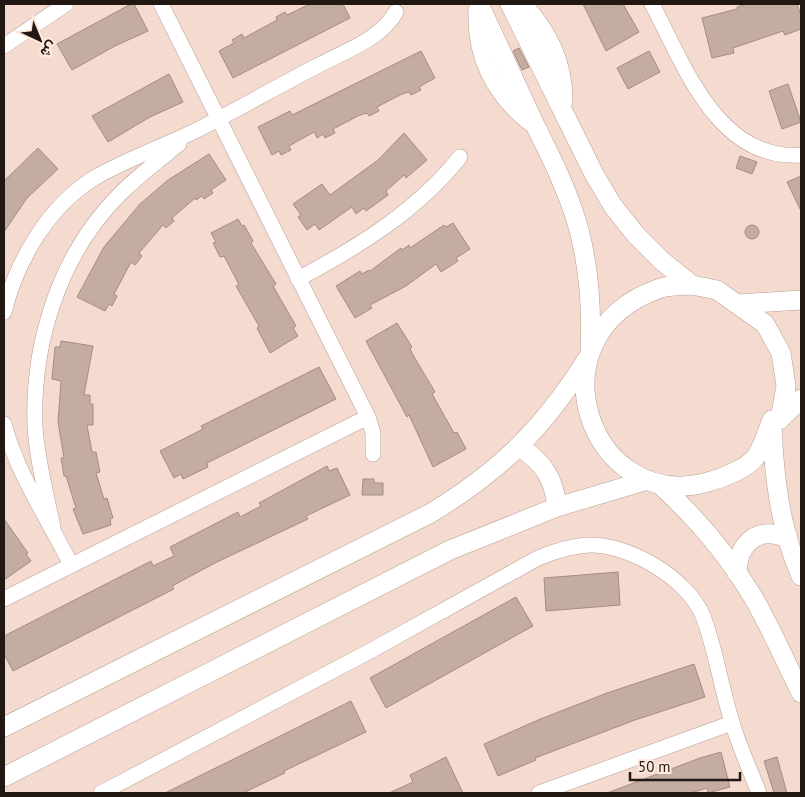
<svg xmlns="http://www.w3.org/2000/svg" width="805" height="797" font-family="'PT Sans',Vazirmatn,sans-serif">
  <rect width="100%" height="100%" fill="#f5dbcf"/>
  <g fill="#c5aca0" stroke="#a48c81">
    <path d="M131,4H134L148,31L115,46L72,70L57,44Z"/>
    <path d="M310,4H343L350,18L233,78L219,51L234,43L232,40L242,34L244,38L277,20L276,17L285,12L287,15Z"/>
    <path d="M583,4H623L639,32L606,51Z"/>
    <path d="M746,4H797L801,15V29L785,35L783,31L733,48L734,53L712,58L702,18L737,9V7Z"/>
    <path d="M519,48L529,67L522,70L513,51Z"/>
    <path d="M421,51L435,78L419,87L421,90L411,95L409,92L402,94L377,107L379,111L369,116L367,113L360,115L333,129L335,133L325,138L323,134L317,138L314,132L289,146L291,150L281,155L279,151L272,155L258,127L290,111L292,115Z"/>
    <path d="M649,51L660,72L628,89L617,68Z"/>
    <path d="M169,74L183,102L150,117L108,142L92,116Z"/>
    <path d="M788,84L801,122L782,129L769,91Z"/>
    <path d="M404,133L427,160L406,178L404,175L386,191L388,195L366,211L364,208L356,214L352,207L319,230L315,224L307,230L298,217L301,215L293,204L322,184L330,195L378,160Z"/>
    <path d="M38,148L58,169L27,198L4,232V181Z"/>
    <path d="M209,154L226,180L211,190L213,193L204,199L202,196L196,200L195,198L172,218L174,221L166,228L163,225L139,253L142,256L135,265L131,262L114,294L117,296L112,306L109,304L105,311L77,297L104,247L140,204L168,180Z"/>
    <path d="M740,156L757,162L752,174L736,168Z"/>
    <path d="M801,176V211L787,182Z"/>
    <path d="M238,219L242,226L244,225L253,241L251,243L276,284L273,286L296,326L293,328L298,336L270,353L257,328L259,326L236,286L239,285L234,275L224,256L220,257L213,243L216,242L211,233Z"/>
    <path d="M453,223L470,249L456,258L458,261L441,272L436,264L406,286L370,305L372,308L355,318L336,286L360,271L362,274L369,270L370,271L401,248L402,250L409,245L410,248L444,225L446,227Z"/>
    <circle cx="752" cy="232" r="7"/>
    <path d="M397,323L412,347L410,349L413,355L435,392L432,394L454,433L457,432L466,449L433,467L409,415L407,417L366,341Z"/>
    <path d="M61,341L93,346L84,395H90V404H93V425H87L92,452H96L100,472L96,473L104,499L107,498L113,518L110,519L111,525L83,534L73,509L76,508L66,476H64L61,458H64L58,422L61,381L52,379L55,347H60Z"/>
    <path d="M319,367L336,399L207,463L208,467L183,479L181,474L174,478L160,451L203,429L201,426Z"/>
    <path d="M327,466L329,471L337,468L350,495L306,516L308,519L217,562L172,586L174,589L13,671L4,654V636L151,561L153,566L174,556L170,547L238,512L240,517L261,506L259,503Z"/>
    <path d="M363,479H374V483H383V495H362Z"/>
    <path d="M4,519L28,553L26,554L31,561L4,580Z"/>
    <path d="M618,572L620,605L546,611L544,578Z"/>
    <path d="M516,597L533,626L386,708L370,678Z"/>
    <path d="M694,664L705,697L635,720L535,758L536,760L498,776L484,744L538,720L607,693Z"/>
    <path d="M351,701L366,732L284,771L285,773L243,793H165Z"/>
    <path d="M721,752L730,787L708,793L707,788L691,793H607L700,758Z"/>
    <path d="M446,757L463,793H389L413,782L410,775Z"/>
    <path d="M777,757L787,793H774L764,761Z"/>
  </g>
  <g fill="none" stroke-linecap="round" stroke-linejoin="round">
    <defs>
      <g id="minor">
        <path d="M161,4L368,417L373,433V454"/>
        <path d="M652,4C684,64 717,161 801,155"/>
        <path d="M4,46L66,4"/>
        <path d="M298,279C358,247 417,211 460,157"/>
        <path d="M4,312C17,260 49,205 96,177C127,159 162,147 195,131C237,110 278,86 319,65C345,51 381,39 396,12"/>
        <path d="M4,424C18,476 48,518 71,565"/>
        <path d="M53,527C46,493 37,460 35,426C32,342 60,253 121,193C139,175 159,160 179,144"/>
        <path d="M4,599L368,417"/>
        <path d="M101,793L372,650L538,558C555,551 570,546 589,545C629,544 687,578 703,616C716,650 721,688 732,722C739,746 750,770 759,793"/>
        <path d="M539,793L732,723"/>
      </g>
      <g id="tertiary">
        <path d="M479,4C498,44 516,85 535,125C552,159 569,193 579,230C589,269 592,308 590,348"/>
        <path d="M510,4L594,174L613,206L636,235L662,261L692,285"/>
        <path d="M522,4C548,32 563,62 563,101"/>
        <path d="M478,10C476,56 495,94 531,122"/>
        <path d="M692,285L717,290L765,324L781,353L786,386L780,419L772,420C767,431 764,445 757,455C749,468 723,478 708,482C590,515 527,336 658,289C668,285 681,286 692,285Z"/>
        <path d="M738,304L801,300"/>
        <path d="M780,419L801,399"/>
        <path d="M772,426C774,476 780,529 801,576"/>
        <path d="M520,447C544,463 554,479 557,507"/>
        <path d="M658,483C695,516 727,554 753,597C771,628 785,661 801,693"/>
        <path d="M737,573C737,553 748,532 772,534C777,534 782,537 788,537"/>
        <path d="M4,727L431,513C501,470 543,429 587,359"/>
        <path d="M4,777L450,550L557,507L648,480"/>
      </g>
    </defs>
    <use href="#minor" stroke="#b89f94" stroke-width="16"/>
    <use href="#tertiary" stroke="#b89f94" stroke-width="20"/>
    <use href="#minor" stroke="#fff" stroke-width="15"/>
    <use href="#tertiary" stroke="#fff" stroke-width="19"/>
  </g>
  <rect width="805" height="797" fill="none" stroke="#211814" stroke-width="10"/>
  <g transform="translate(40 40) rotate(136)" stroke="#ffe9df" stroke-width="4" paint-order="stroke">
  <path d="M0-4L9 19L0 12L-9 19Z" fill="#211814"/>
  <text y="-8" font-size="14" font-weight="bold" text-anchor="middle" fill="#211814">ش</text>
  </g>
  <path d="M630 772v8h110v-8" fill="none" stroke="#211814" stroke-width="2.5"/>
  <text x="638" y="772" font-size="15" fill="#211814" stroke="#ffe9df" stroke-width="4" paint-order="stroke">50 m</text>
</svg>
